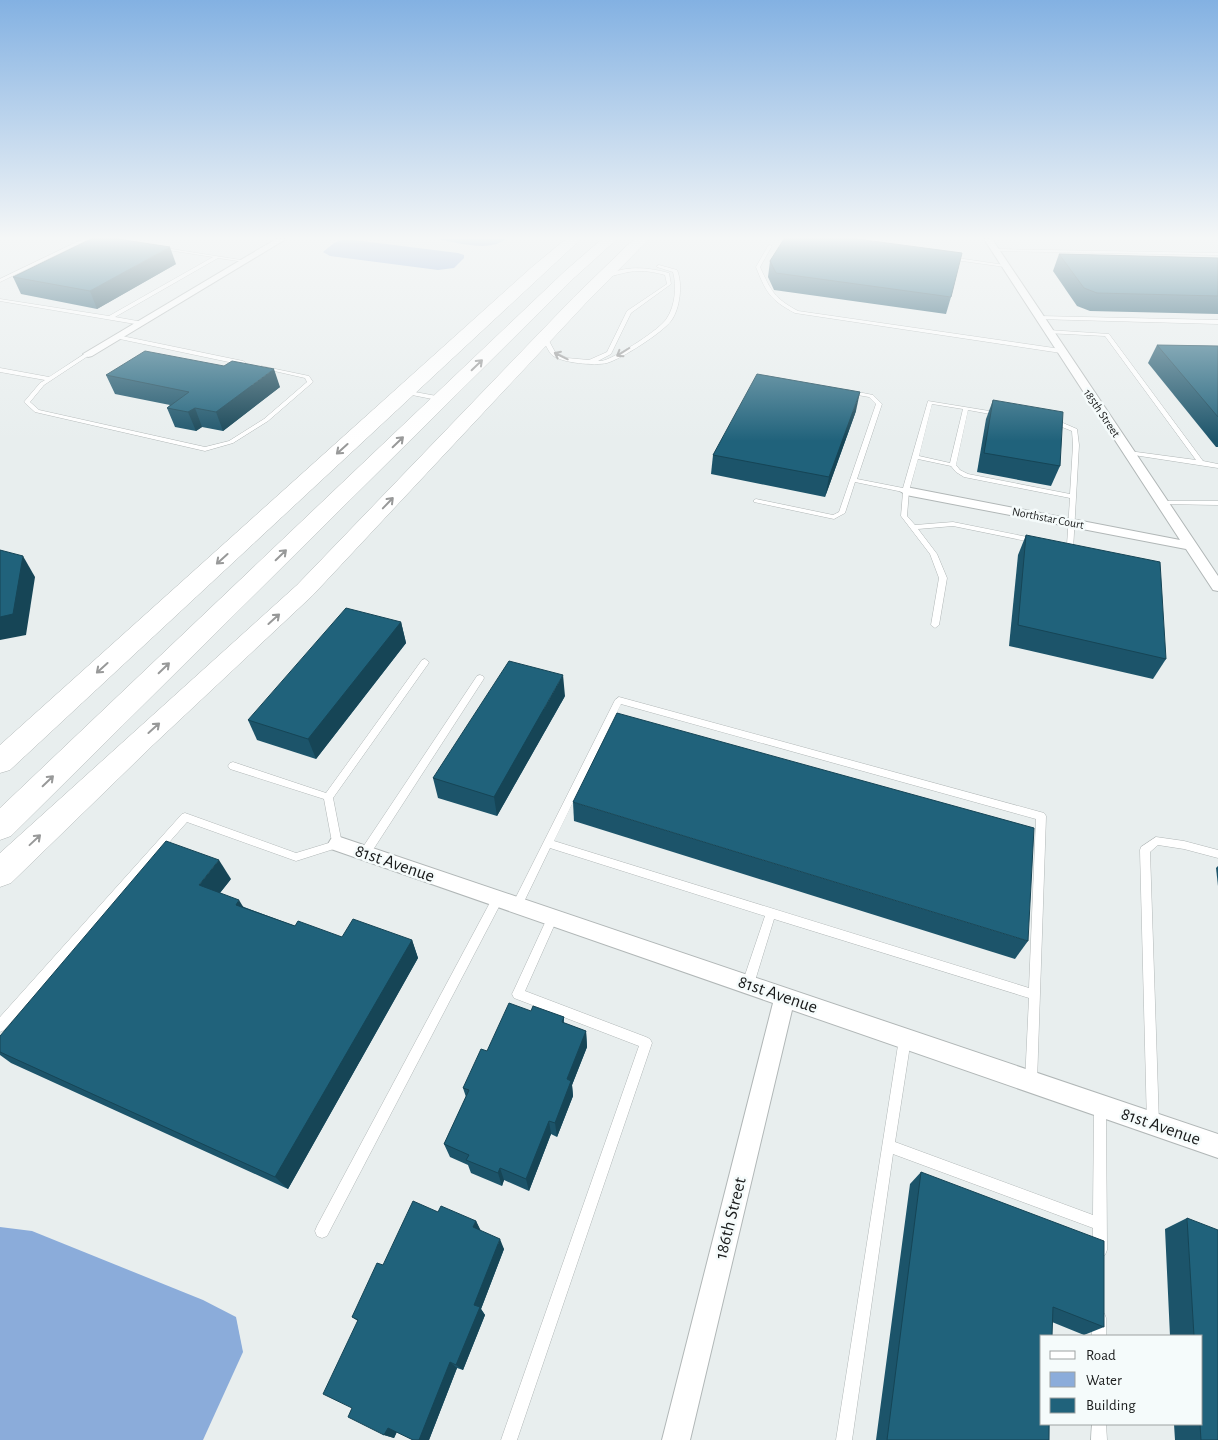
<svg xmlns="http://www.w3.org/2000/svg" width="1218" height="1440" font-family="'Alegreya Sans',sans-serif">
  <rect width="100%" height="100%" fill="#e8eeee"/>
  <g fill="#8bacda">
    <path d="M436,239H506C488,253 457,242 436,239Z"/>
    <path d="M342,240H354L458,253L464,255V258L454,268L438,270L330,256L323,252L334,243Z"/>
    <path d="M0,1227L32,1231L203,1300L236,1317L243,1352L203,1440H0Z"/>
  </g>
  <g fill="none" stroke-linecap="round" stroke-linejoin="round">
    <defs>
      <g id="lane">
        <path d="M83,239H89L0,282V279Z"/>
        <path d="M770,245L772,246L760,267C771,291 774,298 798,311L1061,349L1064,351L1061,353L795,313C770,300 766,292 756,267L768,246Z"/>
        <path d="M159,247L247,261L245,262L218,258L115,317L143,322V324L141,325L0,301V299L109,316L213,257L161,249Z"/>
        <path d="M993,249L1218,253V255L995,251Z"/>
        <path d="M950,257L1005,265L1007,266L1005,267L948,259V257Z"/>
        <path d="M659,265L677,270C683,284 680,309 671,321C662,333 621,359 607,363C595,366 561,363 552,355C548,351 545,343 542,338L543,337H547L555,352L567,358L589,360L607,352L627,311L667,284L665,275C639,268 630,271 605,278L603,277C624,265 646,267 669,273L671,284L631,313L611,354L598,361C600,361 603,361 605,360C618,356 661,329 667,318C675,306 677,286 673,272L657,267V266Z"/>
        <path d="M1039,316L1218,320V324L1037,319L1036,318Z"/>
        <path d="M1048,330L1109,334L1203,461L1218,464V468L1127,454L1126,453L1129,451L1196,460L1105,336L1046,333V331Z"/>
        <path d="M117,335L243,361L246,363L243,365L115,338L114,337Z"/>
        <path d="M86,353L91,354L44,385L30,402L39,410L205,447L229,441L264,419L307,382L305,378L261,368V366L309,376L313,382L268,421L233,443L205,451L35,412L24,402L40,383L45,380L0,372V368L49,377Z"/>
        <path d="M404,390L442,397L445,399L442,401L402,393V391Z"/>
        <path d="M848,390L873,395L882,404L857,479L903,488L928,401L1063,423L1077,429L1079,445L1073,550H1070L953,526L918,529L937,554L947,578L939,625L935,628L931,625L939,578L930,554L901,516L903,492L855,482L845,513L834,519L754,502V500L756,499L833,515L839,512L876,404L869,397L846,393L845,392ZM932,404L963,409L950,463L919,456ZM968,410L1062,427L1072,431L1073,445L1070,494L968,474L960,470L956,465ZM918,459L951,466L956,472L964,477L1070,498L1067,545L953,522L915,525L907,516L909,491Z"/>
        <path d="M1162,501H1218V505L1160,504V502Z"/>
        <path d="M425,659L429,662L428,664L333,798L342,844L340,847L296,861L187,822L4,1030L0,1032V1017L182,814L185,813L296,853L332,842L324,799L230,769L228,766L230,763L233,762L326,793L422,660Z"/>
        <path d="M480,675L483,676L484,678L483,680L369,856L365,857L361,856L360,853L361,850L477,676Z"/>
        <path d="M619,697L1044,813L1046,816L1037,1082L1035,1086L1031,1088L1027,1086L1025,1082L1029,998L774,919L754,984L752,988L748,989L744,988L742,984L765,916L550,848L521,908L517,910L513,908L512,905L615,700ZM621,704L1036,819L1029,988L554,841Z"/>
        <path d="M1156,837L1184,841L1218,850V858L1184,849L1158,845L1150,852L1159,1124L1157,1128L1153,1130L1149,1128L1147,1124L1140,850L1141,847Z"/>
        <path d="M498,893L502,895L503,898L502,901L327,1236L322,1238L317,1236L315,1231L317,1226L494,895Z"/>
        <path d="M553,912L557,914L558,917L525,991L646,1037L650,1039L652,1043L517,1440H501L639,1046L514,998L512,994L514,990L549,914Z"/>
        <path d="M905,1033L909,1035L911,1039L895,1142L1093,1215L1094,1106L1096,1102L1100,1100L1104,1102L1106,1106L1107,1250L1105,1255L1100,1257L1095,1255L1093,1250V1228L893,1154L852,1440H836L899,1039L901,1035Z"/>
        <path d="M1099,1311L1104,1313L1106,1318V1336H1092V1318L1094,1313Z"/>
        <path d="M1092,1424H1106L1107,1440H1091Z"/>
      </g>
      <g id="street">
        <path d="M276,239H286L92,356L88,357L83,354Z"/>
        <path d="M984,239H992L1218,576V591L1213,590L1186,549L906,495L900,491L906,487L1180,540Z"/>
        <path d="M337,836L1218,1134V1158L792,1010L690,1440H662L773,1003L331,849L328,844L331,839Z"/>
      </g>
      <g id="highway">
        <path d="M566,239H581L10,770L0,773V745L532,267Z"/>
        <path d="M602,239H617L574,278L11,836L0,840V808L564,272Z"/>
        <path d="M634,239H649L585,304L313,595L153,745L11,883L0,887V853L297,585L573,298Z"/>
      </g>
    </defs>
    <use href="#lane" stroke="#b1b7b7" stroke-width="1"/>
    <use href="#street" stroke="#b1b7b7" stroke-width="2"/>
    <use href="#highway" stroke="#b1b7b7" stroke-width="1"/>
    <use href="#lane" fill="#fff" fill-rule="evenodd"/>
    <use href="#street" fill="#fff" fill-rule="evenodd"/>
    <use href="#highway" fill="#fff" fill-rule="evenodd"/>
  </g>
  <g fill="#1c546a">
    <path d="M1059,254L1218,258V314L1090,311L1077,306L1053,271Z"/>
    <path d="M770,261L951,297L946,314L774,290L768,277Z"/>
    <path d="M176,264L97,309L21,294L13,277Z"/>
    <path d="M1157,345L1218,346V447H1216L1148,363Z"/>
    <path d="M106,375L280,387L223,431L202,427L196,431L175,427L167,408L170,405L115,394Z"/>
    <path d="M993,400L1060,466L1051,486L977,472L986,419Z"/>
    <path d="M856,411L825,497L711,474L713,455Z"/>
    <path d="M1026,535L1166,659L1153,679L1009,646L1018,555Z"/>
    <path d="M401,622L406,643L316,759L257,740L248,720Z"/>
    <path d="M565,696L497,816L438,798L433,778Z"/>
    <path d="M573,802L1028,941L1015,959L574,821Z"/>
    <path d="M1218,866V886L1216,868Z"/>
    <path d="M231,879L220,893L244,907L295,926L342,937L412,940L418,958L288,1189L11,1063L0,1055V1036Z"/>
    <path d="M531,1011L564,1017V1023L586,1031L587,1047L572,1085L573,1096L557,1137L551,1134L529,1191L504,1180L502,1186L471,1173L468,1165L450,1157L444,1144L466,1097L463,1088L487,1051Z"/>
    <path d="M921,1172L1104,1327L1084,1335L1052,1322L1049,1440H876L910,1184Z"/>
    <path d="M438,1212L476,1221L480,1230L504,1249L481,1309L485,1315L463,1370L457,1368L429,1440H413L397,1432L394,1438L384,1435L352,1408L358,1321L352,1317L383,1265Z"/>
    <path d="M1187,1218L1218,1440H1175L1174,1424H1202V1336H1170L1165,1229Z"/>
  </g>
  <g fill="#164556">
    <path d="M170,247L176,264L97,309L90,291Z"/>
    <path d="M274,369L280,387L223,431L216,412Z"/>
    <path d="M860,392L856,411L825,497L829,477Z"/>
    <path d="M195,408L202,427L196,431L188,412Z"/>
    <path d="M23,556L35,577L26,635L0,640V617Z"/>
    <path d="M401,622L406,643L316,759L308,739Z"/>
    <path d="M563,675L565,696L497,816L494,797Z"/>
    <path d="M219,860L231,879L211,904L199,885Z"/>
    <path d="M239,900L250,918L236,905Z"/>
    <path d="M412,940L418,958L288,1189L275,1177Z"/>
    <path d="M586,1031L587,1047L572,1085L573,1096L557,1137L555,1123L567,1079Z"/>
    <path d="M549,1121L551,1134L529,1191L526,1179Z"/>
    <path d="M500,1168L504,1180L502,1186L498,1173Z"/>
    <path d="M476,1221L481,1231L473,1227Z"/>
    <path d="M500,1239L504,1249L481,1309L485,1315L463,1370L456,1365L474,1305Z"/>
    <path d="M450,1362L457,1368L429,1440H419Z"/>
    <path d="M388,1428L397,1431L394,1438L384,1435Z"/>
  </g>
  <g fill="#20627b" stroke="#164556">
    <path d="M91,239H118L170,247L90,291L13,277Z"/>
    <path d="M784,239H857L962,253L951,297L776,273L770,261Z"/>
    <path d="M1059,254L1218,258V296L1097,293L1084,288Z"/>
    <path d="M1157,345L1218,346V417Z"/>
    <path d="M145,351L224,366L232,361L274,369L216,412L195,408L188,412L167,408L189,392L106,375Z"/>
    <path d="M757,374L860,392L829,477L713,455Z"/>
    <path d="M993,400L1063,412L1060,466L984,453Z"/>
    <path d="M1026,535L1160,562L1166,659L1018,625Z"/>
    <path d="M0,550L23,556L13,614L0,617Z"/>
    <path d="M346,608L401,622L308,739L248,720Z"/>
    <path d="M509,661L563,675L494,797L433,778Z"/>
    <path d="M617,713L1034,828L1028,941L573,802Z"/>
    <path d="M166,841L219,860L199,885L239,900L236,905L295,926L298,921L342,937L353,919L412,940L275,1177L0,1052V1036Z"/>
    <path d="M509,1003L531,1011L533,1006L564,1017L562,1022L586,1031L567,1079L571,1081L555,1123L549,1121L526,1179L500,1168L498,1173L466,1160L469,1155L444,1144L469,1090L463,1088L481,1049L487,1051Z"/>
    <path d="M921,1172L1104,1241V1327L1053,1307L1052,1336H1042V1424H1049V1440H887Z"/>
    <path d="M413,1201L438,1212L441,1206L476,1221L473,1227L500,1239L474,1305L480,1307L456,1365L450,1362L419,1440H413L388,1428L384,1435L348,1417L352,1408L323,1394L358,1320L352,1317L377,1263L383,1265Z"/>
    <path d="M1187,1218L1218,1230V1440H1201L1200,1424H1202V1336H1194Z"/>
  </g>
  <defs><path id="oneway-shaft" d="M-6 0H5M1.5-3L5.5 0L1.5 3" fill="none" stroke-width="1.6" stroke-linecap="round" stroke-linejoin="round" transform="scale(1.25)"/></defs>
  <g stroke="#989999">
    <use href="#oneway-shaft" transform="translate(623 352) rotate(148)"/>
    <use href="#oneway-shaft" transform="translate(561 356) rotate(-154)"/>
    <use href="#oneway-shaft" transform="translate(477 365) rotate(-44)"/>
    <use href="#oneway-shaft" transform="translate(398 442) rotate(-44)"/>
    <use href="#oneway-shaft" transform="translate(342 449) rotate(138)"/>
    <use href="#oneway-shaft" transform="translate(388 503) rotate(-46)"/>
    <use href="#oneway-shaft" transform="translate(281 555) rotate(-44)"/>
    <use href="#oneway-shaft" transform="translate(222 559) rotate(138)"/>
    <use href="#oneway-shaft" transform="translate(274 619) rotate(-42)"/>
    <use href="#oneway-shaft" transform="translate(102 668) rotate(138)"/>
    <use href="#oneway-shaft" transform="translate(164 668) rotate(-44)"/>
    <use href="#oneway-shaft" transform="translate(154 728) rotate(-42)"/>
    <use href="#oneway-shaft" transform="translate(48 781) rotate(-44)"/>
    <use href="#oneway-shaft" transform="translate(35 840) rotate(-43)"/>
  </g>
  <linearGradient id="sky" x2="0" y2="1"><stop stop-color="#83b1e2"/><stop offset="0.54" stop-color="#f5f7f7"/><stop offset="1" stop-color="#f5f7f7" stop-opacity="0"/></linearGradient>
  <rect width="1218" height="441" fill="url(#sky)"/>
  <g text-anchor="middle" stroke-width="5" stroke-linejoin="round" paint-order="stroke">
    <g font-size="12" fill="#1a1c1c" stroke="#f5fbfb">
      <text transform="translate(1102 413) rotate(56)" y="4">185th Street</text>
      <text transform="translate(1048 518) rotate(11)" y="4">Northstar Court</text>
    </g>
    <g font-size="18" fill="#1a1c1c" stroke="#f5fbfb">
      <text transform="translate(395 863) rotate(19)" y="6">81st Avenue</text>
      <text transform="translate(778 994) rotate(19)" y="6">81st Avenue</text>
      <text transform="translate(1161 1126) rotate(19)" y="6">81st Avenue</text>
      <text transform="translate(730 1218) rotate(-76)" y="6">186th Street</text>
    </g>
  </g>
  <rect x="1040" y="1335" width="162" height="90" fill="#f5fbfb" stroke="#9da2a2"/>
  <rect x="1050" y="1351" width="25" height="8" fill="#ffffff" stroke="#9da2a2"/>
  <text x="1086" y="1360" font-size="15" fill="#1a1c1c">Road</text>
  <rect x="1050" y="1372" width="25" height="15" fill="#8bacda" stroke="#9da2a2"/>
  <text x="1086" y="1385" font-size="15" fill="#1a1c1c">Water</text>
  <rect x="1050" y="1398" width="25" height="15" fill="#20627b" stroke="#9da2a2"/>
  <text x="1086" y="1410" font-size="15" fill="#1a1c1c">Building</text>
</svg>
